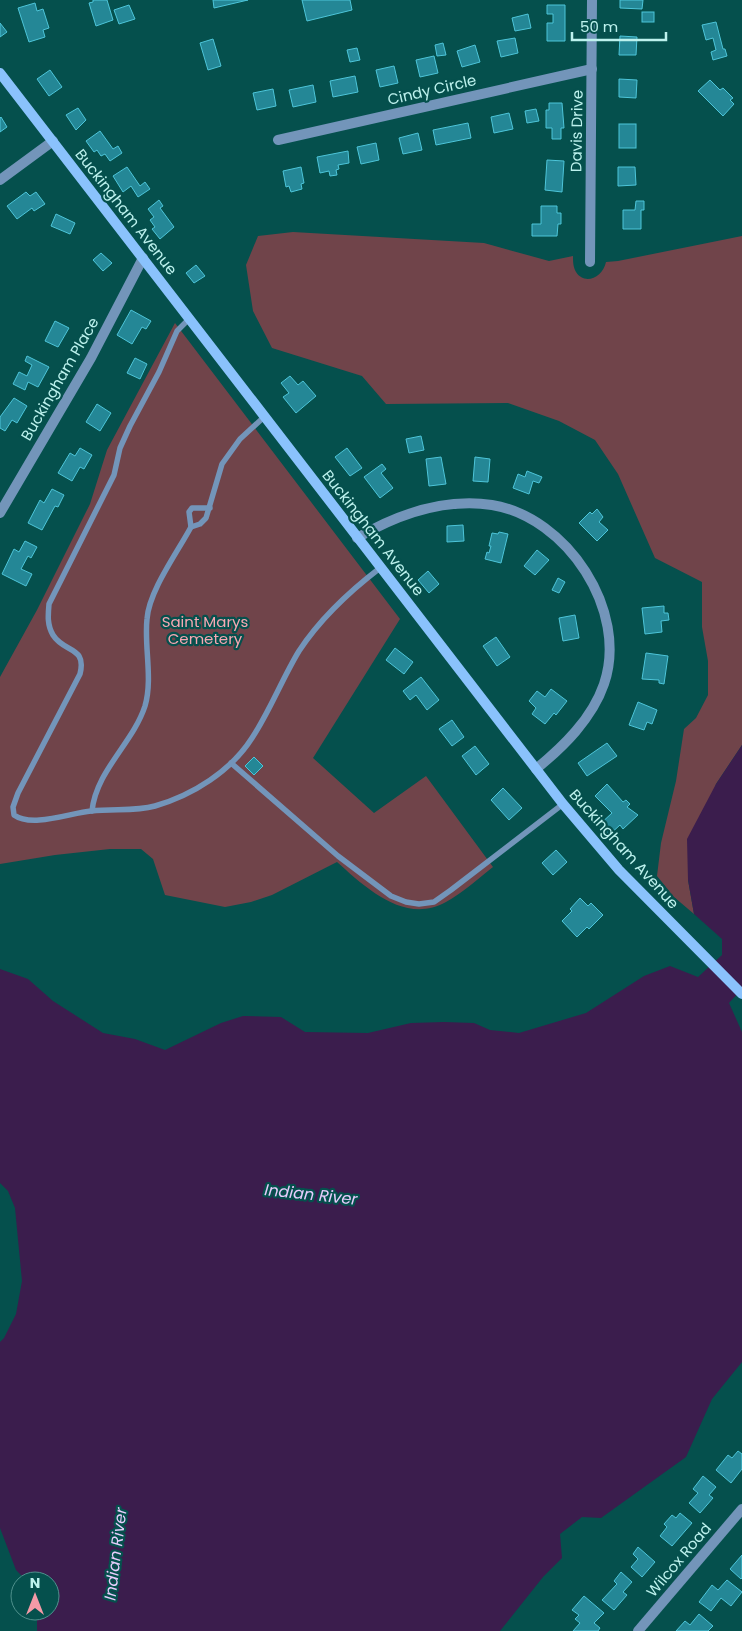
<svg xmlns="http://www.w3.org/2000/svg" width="742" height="1631" font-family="Poppins,sans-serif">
  <rect width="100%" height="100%" fill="#05504d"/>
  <g fill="#70444a">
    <path d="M293,232L484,243L549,261L573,256C573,261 573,267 576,272C585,286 603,277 606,262L618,261L742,236V745L716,784L688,880L694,914L674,897L657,876L661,843L676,781L684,729L696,718L708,695V661L702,627V582L655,558L618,474L595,440L559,421L508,403L386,404L362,376L272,348L253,311L246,265L258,236Z"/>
    <path d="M175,323L400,619L313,758L374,813L426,776L493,867C478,879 462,893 446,902C405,925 366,888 337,862L272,895L251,902L225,907L165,895L153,859L141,849H110L55,855L0,864V677L37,610L90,504L107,450Z"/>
  </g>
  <path fill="#3b1d4d" d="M742,745V989L729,1003L742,1032V1362L712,1399L686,1457L601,1518L582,1517L560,1534L562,1558L543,1577L500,1631H37V1611H50V1581H27L16,1570L0,1528V1342L4,1338L16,1314L22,1281L15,1208L8,1191L0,1183V969L28,979L53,1001L103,1033L135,1039L165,1050L221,1023L243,1016L281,1017L305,1032L368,1033L411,1023L444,1022L474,1023L490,1030L519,1033L586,1013L644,976L670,966L698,977L722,955V939L694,914L688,880L687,839L716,784Z"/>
  <g fill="#248796" stroke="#4dc5d9">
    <path d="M93,0H107L113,20L96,26L89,3L93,2Z"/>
    <path d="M213,0H248L214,8Z"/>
    <path d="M302,0H350L352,10L307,21Z"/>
    <path d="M620,0H643L642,9L620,8Z"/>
    <path d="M35,3L37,11L43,9L49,28L43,30L45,37L29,42L18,8Z"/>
    <path d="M129,5L135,19L119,24L114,10Z"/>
    <path d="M547,5H565V41H547V23H553V14H547Z"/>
    <rect x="642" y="12" width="12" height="10"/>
    <path d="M528,14L531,28L515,31L512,18Z"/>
    <path d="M716,22L723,49H725L727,56L713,60L711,52L716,50L713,38L706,40L702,25Z"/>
    <path d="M0,23L7,32L0,37Z"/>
    <path d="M620,36L637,37L636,55H619Z"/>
    <path d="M515,38L518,53L501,57L497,41Z"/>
    <path d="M213,39L221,66L208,70L200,43Z"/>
    <path d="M443,43L446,55L437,56L435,45Z"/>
    <path d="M475,45L480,62L462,67L457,51Z"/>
    <path d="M357,48L360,60L350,62L347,50Z"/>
    <path d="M434,56L438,73L420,77L416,60Z"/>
    <path d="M394,66L398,83L380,87L376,70Z"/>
    <path d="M50,70L62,87L49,96L37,79Z"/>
    <path d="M355,76L358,92L333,97L330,81Z"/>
    <path d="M619,79L637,80L636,98L619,97Z"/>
    <path d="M710,80L720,90L723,88L733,98L730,100L734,104L723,116L698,91Z"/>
    <path d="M313,85L316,102L293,107L289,90Z"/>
    <path d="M273,89L276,106L257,110L253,93Z"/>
    <path d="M549,103H562L564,128H561V139H552V128H546V110H549Z"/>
    <path d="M78,108L86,120L76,130L66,115Z"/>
    <path d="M536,109L539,121L527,123L525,111Z"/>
    <path d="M509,113L513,129L494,133L491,117Z"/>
    <path d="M1,117L7,127L0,132V118Z"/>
    <path d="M468,123L471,138L436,145L433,130Z"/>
    <rect x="619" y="124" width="17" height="24"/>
    <path d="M100,131L113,149L118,146L122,153L110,161L105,154L101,156L97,150L94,152L86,141Z"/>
    <path d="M418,133L422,150L403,154L399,138Z"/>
    <path d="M376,143L379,160L361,164L357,147Z"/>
    <path d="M348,151L349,163L338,165L339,169L336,170L337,175L330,176L329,171L320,173L317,157Z"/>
    <path d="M547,160L564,161L562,192L545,190Z"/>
    <path d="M127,167L140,186L145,182L150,189L138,197L131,186L123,192L113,176Z"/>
    <path d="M301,167L304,183L301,184L302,189L291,192L289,186L286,187L283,171Z"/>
    <path d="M618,167H635L636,185L618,186Z"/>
    <path d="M26,192L30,196L36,192L45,204L34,211L32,208L17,219L7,206Z"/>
    <path d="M159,200L163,206L160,208L174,227L160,239L152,229L155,227L150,220L154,217L148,209Z"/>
    <path d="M636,201H644V210H641V229H623V210H635Z"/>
    <path d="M541,206H557V213H561V224H558L557,236H532V224H541Z"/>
    <path d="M56,214L75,223L70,234L51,226Z"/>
    <path d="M101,253L112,263L103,271L93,260Z"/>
    <path d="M196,265L205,276L194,283L186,273Z"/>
    <path d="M131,310L151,321L146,329L142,327L132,344L117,335Z"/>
    <path d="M55,321L69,328L58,347L45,341Z"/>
    <path d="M27,356L49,367L38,387L28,382L25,390L13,384L19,372L27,376L32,365L25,361Z"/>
    <path d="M135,358L147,364L140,379L127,373Z"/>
    <path d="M290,376L298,385L303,381L316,396L296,413L283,397L289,393L281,383Z"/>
    <path d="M14,398L27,406L17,423L12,420L5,431L0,428V417Z"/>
    <path d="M97,404L111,413L100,431L86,422Z"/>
    <path d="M421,436L424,450L409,453L406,439Z"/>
    <path d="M80,448L92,455L84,469L80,467L72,481L58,473L70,453L75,456Z"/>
    <path d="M347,448L362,468L350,476L335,457Z"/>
    <path d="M441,457L446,484L429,486L426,459Z"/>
    <path d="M475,457L490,459L488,482L473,481Z"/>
    <path d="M382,464L386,469L381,473L393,488L380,498L364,477Z"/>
    <path d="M527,471L542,477L539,483L533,481L529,494L513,488L518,474L525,477Z"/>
    <path d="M52,489L64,495L58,507L55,506L42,530L28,523L40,500L44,503Z"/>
    <path d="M597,509L603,517L599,522L608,530L597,541L579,523L590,512L592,514Z"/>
    <path d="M463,525L464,541L447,542V526Z"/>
    <path d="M499,532L508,534L501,563L485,559L487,552L489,553L491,546H489L492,533L498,534Z"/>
    <path d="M25,541L37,547L31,558L28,556L21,569L32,574L26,586L2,574L14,549L19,552Z"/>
    <path d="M537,550L549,560L535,575L524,566Z"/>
    <path d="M428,571L439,584L429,593L418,580Z"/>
    <path d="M558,578L565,582L559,593L552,590Z"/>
    <path d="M664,606V613H668L669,620L661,621L662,632L645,634L642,608Z"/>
    <path d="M575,615L579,638L563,641L559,618Z"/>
    <path d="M496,637L510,657L497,666L483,646Z"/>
    <path d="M395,648L413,662L404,674L386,660Z"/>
    <path d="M646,653L668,656L664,684L659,683V680L642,679Z"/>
    <path d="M421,677L439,700L427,710L416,695L410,700L403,691Z"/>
    <path d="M551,689L567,701L556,715L554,713L545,724L532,714L536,708L529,701L537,691L545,697Z"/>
    <path d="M638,702L657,710L652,724L647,722L644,730L629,725Z"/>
    <path d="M452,720L464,737L452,746L439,729Z"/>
    <path d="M607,743L617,756L587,776L578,763Z"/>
    <path d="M475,746L489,764L476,775L462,756Z"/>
    <path d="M254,757L263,766L254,775L245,766Z"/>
    <path d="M607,784L623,802L626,800L630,804L627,807L638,815L623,829L620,825L608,836L598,826L612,813L595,796Z"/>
    <path d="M503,788L522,808L509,820L491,800Z"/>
    <path d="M556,850L567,862L553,875L542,863Z"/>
    <path d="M580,898L588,906L591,903L603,915L589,929L587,927L577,937L562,921L572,911L570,909Z"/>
    <path d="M738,1451L742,1454V1469L731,1483L716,1470L728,1455L732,1458Z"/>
    <path d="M703,1476L716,1487L709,1495L713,1498L700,1513L689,1503L698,1493L693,1489Z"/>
    <path d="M680,1513L692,1523L672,1546L660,1536L667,1527L664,1524L672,1515L676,1518Z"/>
    <path d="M638,1547L655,1562L642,1577L631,1567L638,1559L633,1554Z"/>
    <path d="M742,1555V1578L741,1579L730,1569Z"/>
    <path d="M621,1572L632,1582L623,1592L627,1595L614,1610L602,1600L617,1584L614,1581Z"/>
    <path d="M727,1580L742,1592L731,1606L721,1598L711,1611L699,1602L712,1585L718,1590Z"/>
    <path d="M584,1596L604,1613L594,1623L600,1628L598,1631H573L580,1623L575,1619L579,1615L572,1610Z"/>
    <path d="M699,1614L713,1626L708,1631H676L685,1621L690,1625Z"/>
  </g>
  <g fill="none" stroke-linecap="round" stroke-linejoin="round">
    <g stroke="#7395ba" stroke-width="5.5">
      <path d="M189,319L177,331L159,372L130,426L120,448L114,475L49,604C48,615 47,625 53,635C64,653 87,646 80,674L18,793L13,807L14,815C32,828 70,813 91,811C113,808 134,812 155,806C193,795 231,771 252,738C270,711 282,679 299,651C320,619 350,591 380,568"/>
      <path d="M191,527L189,512L192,508H210"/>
      <path d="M231,763L338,856L391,896L406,902L419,904L434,902L451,890L563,804"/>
      <path d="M92,811C96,771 133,743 145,706C153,679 144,646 147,619C149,591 177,553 191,527L200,524L206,518L222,464L240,439L264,417"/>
    </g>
    <g stroke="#7395ba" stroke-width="10">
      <path d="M278,140L592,69"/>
      <path d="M0,180L53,141"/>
      <path d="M590,262L592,0"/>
      <path d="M0,513L91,358L143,258"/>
      <path d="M357,538C398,514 444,498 492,505C567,517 629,611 604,684C592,719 563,747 536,769"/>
      <path d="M638,1631L742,1509"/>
    </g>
    <path stroke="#8ac2fc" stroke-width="10" d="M0,73L563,804L619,870L742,994"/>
  </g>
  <g text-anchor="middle" stroke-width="4.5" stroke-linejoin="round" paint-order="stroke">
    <g font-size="15" fill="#bdf2ee" stroke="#05504d">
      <text transform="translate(432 90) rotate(-13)" y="5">Cindy Circle</text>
      <text transform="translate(577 131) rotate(-89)" y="5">Davis Drive</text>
      <text transform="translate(126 212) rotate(52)" y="5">Buckingham Avenue</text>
      <text transform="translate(60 379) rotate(-60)" y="5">Buckingham Place</text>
      <text transform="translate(373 533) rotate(52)" y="5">Buckingham Avenue</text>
      <text transform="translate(624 849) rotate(48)" y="5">Buckingham Avenue</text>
      <text transform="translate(679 1560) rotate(-50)" y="5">Wilcox Road</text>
    </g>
    <g font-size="15" fill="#f7a7b2" stroke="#05504d">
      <text x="205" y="627">Saint Marys<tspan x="205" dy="17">Cemetery</tspan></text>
    </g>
    <g font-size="16" font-style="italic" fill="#e8cdfd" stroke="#05504d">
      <text transform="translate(311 1194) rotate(6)" y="6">Indian River</text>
      <text transform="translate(115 1554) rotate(-83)" y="6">Indian River</text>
    </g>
  </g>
  <g transform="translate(35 1596)"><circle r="24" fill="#05504d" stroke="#4f918d"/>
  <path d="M0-4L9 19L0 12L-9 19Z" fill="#f39aa7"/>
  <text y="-8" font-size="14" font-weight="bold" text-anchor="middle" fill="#bdf2ee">N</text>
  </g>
  <path d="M572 32v8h94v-8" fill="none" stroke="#bdf2ee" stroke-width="2.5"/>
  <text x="580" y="32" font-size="15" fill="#bdf2ee" stroke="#05504d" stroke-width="4" paint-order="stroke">50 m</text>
</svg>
